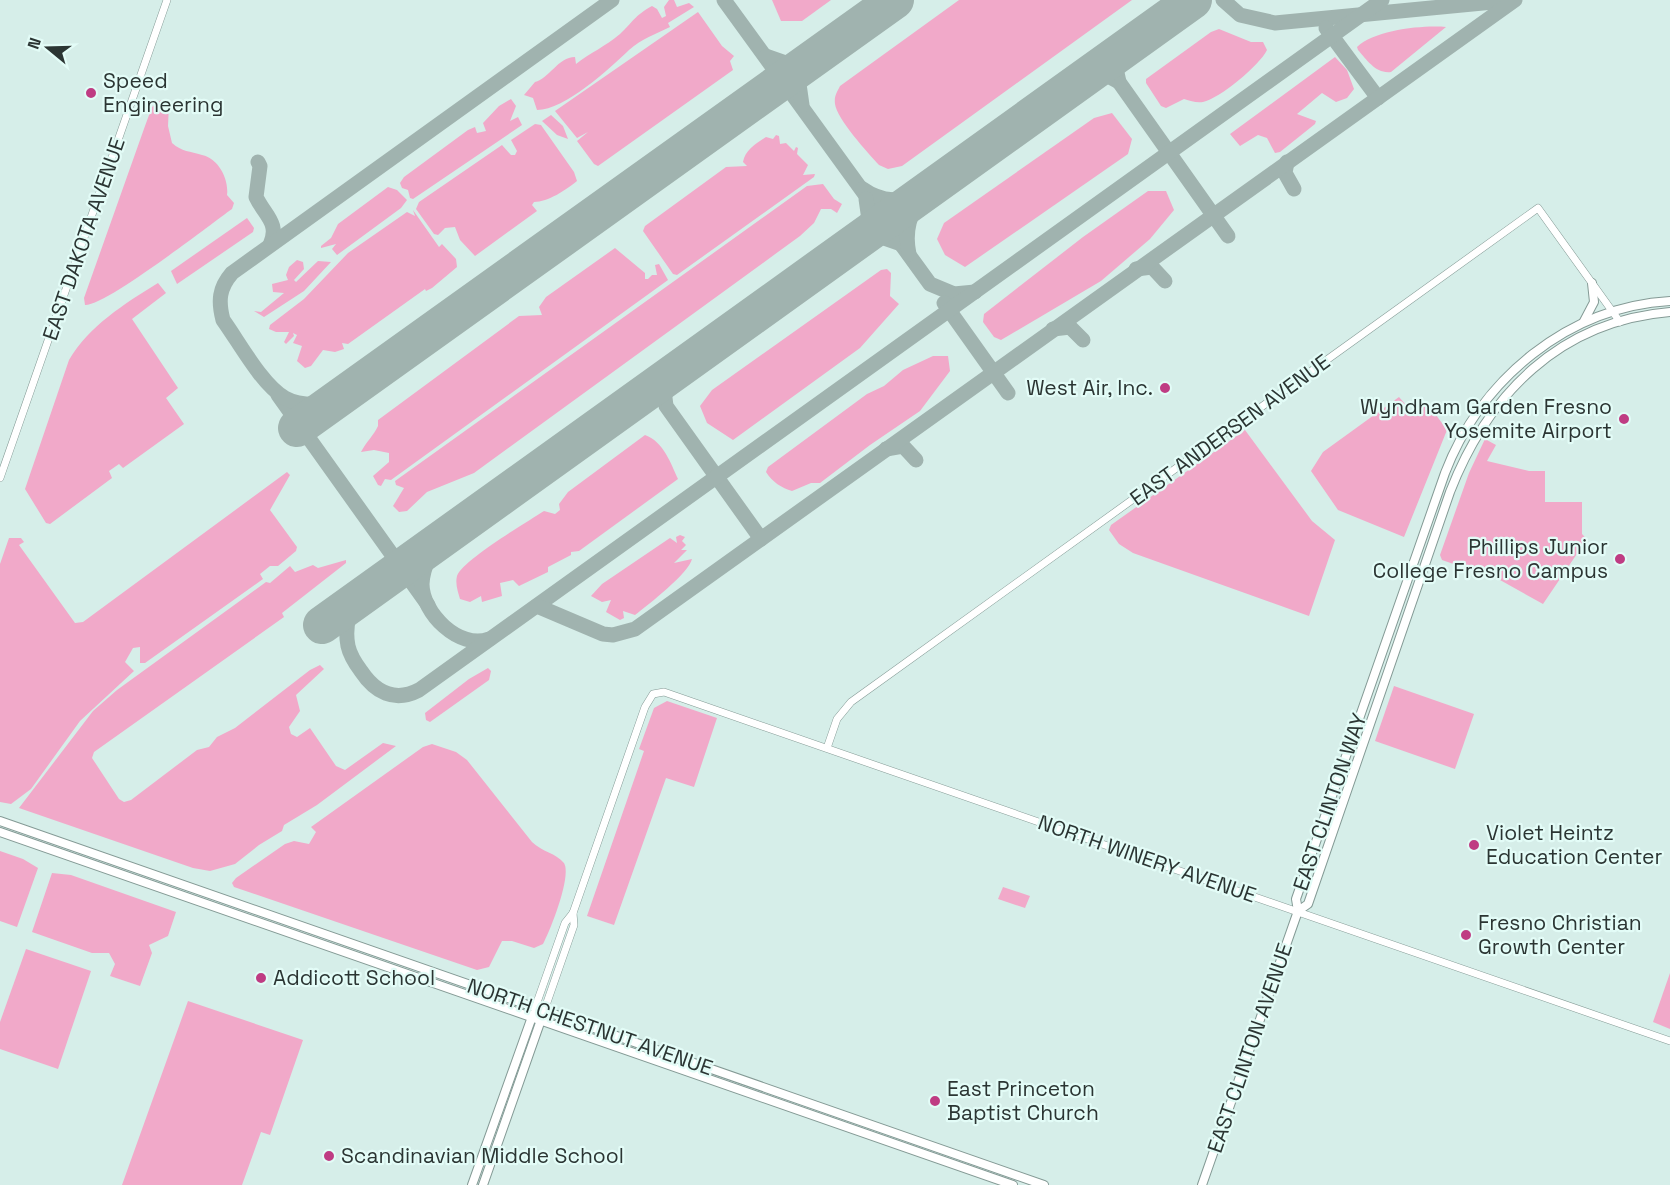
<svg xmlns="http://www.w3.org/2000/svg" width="1670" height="1185" font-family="'Space Grotesk',sans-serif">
  <rect width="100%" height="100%" fill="#d6eee9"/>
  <g fill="#f1a9c9">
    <path d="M669,0H674L677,7L689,3L694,7L668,23L670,27C656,34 641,39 629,50C610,68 565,110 537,110L533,98L524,95L535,82C549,79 558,57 575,57L576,64C590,53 606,46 620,34C633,22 634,16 652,6L657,9L662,18L666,16L664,7Z"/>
    <path d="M772,0H831L802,21H781Z"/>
    <path d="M959,0H1132L902,166L888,169L879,165C868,153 837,119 835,104C834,96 837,92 840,86Z"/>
    <path d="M698,12L722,46L734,56L730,61L733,70L598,166L594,164L577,141L588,132L577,138L555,111Z"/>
    <path d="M1446,27L1391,72C1376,74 1367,60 1358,50L1357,47C1375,30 1422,25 1446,27Z"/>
    <path d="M1219,29L1251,42H1263L1267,50C1260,65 1219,99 1203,102C1196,103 1191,101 1184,99L1166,108L1161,106L1146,83V79L1211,32Z"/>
    <path d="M1335,57L1347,70L1354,89L1347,98L1336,102L1322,93L1297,114L1316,121L1315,124L1280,152L1275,153L1267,138L1258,135L1240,146L1230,134Z"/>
    <path d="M511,99L516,106L510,121L518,117L522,125L413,199L410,198L408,190L402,188L400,183L404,177L468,130L475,127L477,133L486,131L483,123L499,106Z"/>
    <path d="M161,100L169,104L168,126L172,143C182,152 190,151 202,155C220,159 229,181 227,195L234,203L232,209C208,226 106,306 85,305L84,298L145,126L152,107Z"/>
    <path d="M1112,113L1132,139L1128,154L965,267L945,255L937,239L944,223L1094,118Z"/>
    <path d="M551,115L563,126L568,139L557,135L542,121Z"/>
    <path d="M535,124L541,125L574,172L577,181C566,190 548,202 534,202L532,205L537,211L475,256L460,240L455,227L445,228L438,235L434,234L416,209L419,202L502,145L511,155H515L517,151L511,140Z"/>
    <path d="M776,135L779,136L780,144L786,143L794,151L796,147L798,148L797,154L808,165L803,175L815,174L814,177L677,275L673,274L643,231L645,226L726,167L747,166L743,162C745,150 757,143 766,137L773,139Z"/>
    <path d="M823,184L834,199L842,204L837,213L831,209H821L814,223L800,236L474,473L427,492L407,511L399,512L393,506L404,488L396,485L395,481L807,186Z"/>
    <path d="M388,187L397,190L407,200L401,208L337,255L332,249L336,244L321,248V246L331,238L338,224Z"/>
    <path d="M1148,191H1166L1174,210L1150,239L1101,281L1001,340L994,337L983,322L984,314L1083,237Z"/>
    <path d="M413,210L439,247L442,244L456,259L457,267L432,288L426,291L425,289L348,344L342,343L344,349L335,352L323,350L311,366L305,368L297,361L302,346L293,343L297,335L293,333L294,336L286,344L284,342L289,332H276L269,329L270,325L304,299L348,253L407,212L415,216Z"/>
    <path d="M247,218L254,228L253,232L177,284L171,271Z"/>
    <path d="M615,248L645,273V279H648L652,275H657L655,265L659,264L668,280L391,480L385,479L381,486L378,485L373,476L389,462V453L374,450L361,452C366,442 374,435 378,426V420L519,316L542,315L539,307L546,297Z"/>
    <path d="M297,260L303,262L304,269L294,280L296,282L318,261L331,262L304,291L264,317L254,311L261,312L284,293L273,292L272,284L288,280L286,275L289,267Z"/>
    <path d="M887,269L891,273L890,296L899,304L860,348L733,440L707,423L700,406L712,390L881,270Z"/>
    <path d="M158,283L166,293L132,319L178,388L166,398L184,424L123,468L119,464L109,471L112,478L50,524L46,523L25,489L69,360C89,326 124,304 158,283Z"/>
    <path d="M933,356H948L950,371L920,411L870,445L820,483H811L792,491C782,488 772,482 766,472L768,467L867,394L884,386L903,370Z"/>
    <path d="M1399,397L1412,412L1426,403L1428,404L1447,430L1404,537L1338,510L1311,471L1323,452Z"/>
    <path d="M1245,430L1312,521L1335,540L1309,616L1133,553L1119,544L1109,530L1111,525Z"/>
    <path d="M645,435C664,442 671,464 678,479L579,551L571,552V555L548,567V572L519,586L513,580L500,583L502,596L482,602L481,596L470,602L460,599C458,592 455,584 457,576C463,560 527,522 544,511L555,514L560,510L559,504L568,492Z"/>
    <path d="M1485,439L1496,445L1487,461L1529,471H1545V502H1582V534L1587,539L1543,604L1500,580L1442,560L1440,555L1469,473Z"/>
    <path d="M287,472L290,475L270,510L297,547L296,551L278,566H270L260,574L263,579L145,663H140V647L133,648L125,662L134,671L80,721L31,789L11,804L0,802V564L9,538H21L24,542L19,545L75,623L83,622Z"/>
    <path d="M680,535L685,537L682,541L686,545L681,550H687L674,563L692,559C689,573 648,605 635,615L623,611L624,618L620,620L606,612L611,600L602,602L591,596L602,584L667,540L670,538L677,543L676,537Z"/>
    <path d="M346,560V563L282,613L284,617L94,752L92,758L119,799L124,802L131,800L197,750L209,747L217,737L235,728L310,670L320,665L324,669L296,695L300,711L289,727L291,734L297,737L310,728L336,766L345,770L383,743L396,746L317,805L284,825L282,831L259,845L235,864L210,871L193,868L19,808L93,711L117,690L266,582L270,583L290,566L295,572L313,565L318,568Z"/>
    <path d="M488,668L491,671L489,680L430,722L426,720L425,713L469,679Z"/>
    <path d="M1394,686L1474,714L1455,769L1375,741Z"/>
    <path d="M667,701L717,718L694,787L666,778L614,925L587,916L644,751L639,749L654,708Z"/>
    <path d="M432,744L456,752L467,760L532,842C542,852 556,853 564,863C572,876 550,931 543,944L534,948L512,941H502L489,967L477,970L234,887L232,883L236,878L285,844L294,841L309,844L316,832L311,827L423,747Z"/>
    <path d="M0,851L23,859L38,868L17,927L0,921Z"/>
    <path d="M52,873L71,875L176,912L168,936L149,945L152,953L140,986L110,976L115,964L109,953H92L32,932Z"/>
    <path d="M1003,887L1030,896L1025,908L998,899Z"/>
    <path d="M26,949L91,971L58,1069L0,1049V1022Z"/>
    <path d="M1670,973V1029L1653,1022Z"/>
    <path d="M188,1001L303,1040L270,1135L261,1132L242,1185H122Z"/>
  </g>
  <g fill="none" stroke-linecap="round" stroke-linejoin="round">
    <g stroke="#a0b3af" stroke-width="15">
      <path d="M724,0L930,284L954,294L975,292"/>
      <path d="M1223,0L1240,15L1275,23L1514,0"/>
      <path d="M1326,28L1378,98"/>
      <path d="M1126,48L1116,68L1119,82L1228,236"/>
      <path d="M766,56L786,63L809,61"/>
      <path d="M1086,77L1106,75L1119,82"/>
      <path d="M802,105L799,84L809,61"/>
      <path d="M258,162L260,166L256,197C265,216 280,223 270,245"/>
      <path d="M1287,162L1285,173L1294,189"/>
      <path d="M863,189C881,202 904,203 923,194"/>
      <path d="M858,240L869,220L866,199"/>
      <path d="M858,240L878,236L901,244"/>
      <path d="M909,254C904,231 910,213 923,194"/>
      <path d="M1136,269L1152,267L1165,281"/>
      <path d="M944,303L1008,393"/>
      <path d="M1053,329L1070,327L1083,340"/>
      <path d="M674,372L664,390L666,406L761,539"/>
      <path d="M278,395L428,605"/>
      <path d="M332,403C317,405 299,406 285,398C262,385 239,342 223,320C218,301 219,288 232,273L612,0"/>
      <path d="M886,449L903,446L916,460"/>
      <path d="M443,537C432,552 423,565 422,584C422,613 459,650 489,639"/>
      <path d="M355,601C348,615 345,631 348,646C350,655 355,663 361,671C375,692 394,703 419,690L1382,0"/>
      <path d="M537,606L603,634L613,635L635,629L1515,0"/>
    </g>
    <g stroke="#a0b3af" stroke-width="38">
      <path d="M297,428L895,0"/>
      <path d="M322,625L1193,0"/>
    </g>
    <defs>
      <g id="tertiary">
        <path d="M0,478L167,0"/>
        <path d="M827,748L837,719L851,702L1538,208L1620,322"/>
        <path d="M535,1008L565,923L573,913L645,707L653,694L664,692L1670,1041"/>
        <path d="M544,1011L574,925L573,913"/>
      </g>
      <g id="secondary">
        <path d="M1584,321L1594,302L1592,283"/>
        <path d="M0,821L1044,1185"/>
        <path d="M0,832L1013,1185"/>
        <path d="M1298,911L1308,904L1450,492C1488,394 1560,321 1670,312"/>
        <path d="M472,1185L533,1014"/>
        <path d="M483,1185L542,1017"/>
        <path d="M1202,1185L1298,911L1296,899L1445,473C1481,379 1568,307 1670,301"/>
      </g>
    </defs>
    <use href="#tertiary" stroke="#849a95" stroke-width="8"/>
    <use href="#secondary" stroke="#849a95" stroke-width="10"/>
    <use href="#tertiary" stroke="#fff" stroke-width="7"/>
    <use href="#secondary" stroke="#fff" stroke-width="8"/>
  </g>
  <g fill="#bf3c83" stroke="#e3fcf7" stroke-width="2">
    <circle cx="91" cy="93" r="6"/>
    <circle cx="1165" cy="388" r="6"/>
    <circle cx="1624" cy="419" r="6"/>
    <circle cx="1620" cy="559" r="6"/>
    <circle cx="1474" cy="845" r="6"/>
    <circle cx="1466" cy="935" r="6"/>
    <circle cx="261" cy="978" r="6"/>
    <circle cx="935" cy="1101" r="6"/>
    <circle cx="329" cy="1156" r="6"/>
  </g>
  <g text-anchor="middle" stroke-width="4.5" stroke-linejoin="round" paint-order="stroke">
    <g font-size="21" fill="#2b3533" stroke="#e3fcf7" text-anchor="start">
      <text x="103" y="88">Speed<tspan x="103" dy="24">Engineering</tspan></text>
      <text x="1153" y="395" text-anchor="end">West Air, Inc.</text>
      <text x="1612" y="414" text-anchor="end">Wyndham Garden Fresno<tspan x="1612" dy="24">Yosemite Airport</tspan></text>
      <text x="1608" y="554" text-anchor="end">Phillips Junior<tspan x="1608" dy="24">College Fresno Campus</tspan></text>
      <text x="1486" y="840">Violet Heintz<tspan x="1486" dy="24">Education Center</tspan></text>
      <text x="1478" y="930">Fresno Christian<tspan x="1478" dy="24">Growth Center</tspan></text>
      <text x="273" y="985">Addicott School</text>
      <text x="947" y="1096">East Princeton<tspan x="947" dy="24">Baptist Church</tspan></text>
      <text x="341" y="1163">Scandinavian Middle School</text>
    </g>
    <g font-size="21" fill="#2b3533" stroke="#e3fcf7">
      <text transform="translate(84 239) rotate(-71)" y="7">EAST DAKOTA AVENUE</text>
      <text transform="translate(1230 430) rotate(-36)" y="7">EAST ANDERSEN AVENUE</text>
      <text transform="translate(1330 802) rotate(-71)" y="7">EAST CLINTON WAY</text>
      <text transform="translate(1147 859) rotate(19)" y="7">NORTH WINERY AVENUE</text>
      <text transform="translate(590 1027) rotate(19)" y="7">NORTH CHESTNUT AVENUE</text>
      <text transform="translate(1250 1048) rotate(-71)" y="7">EAST CLINTON AVENUE</text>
    </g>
  </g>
  <g transform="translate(48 48) rotate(289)" stroke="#e3fcf7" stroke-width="4.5" paint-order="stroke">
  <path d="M0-4.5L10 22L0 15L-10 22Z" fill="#2b3533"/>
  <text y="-9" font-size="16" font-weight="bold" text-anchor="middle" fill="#2b3533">N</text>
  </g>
</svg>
